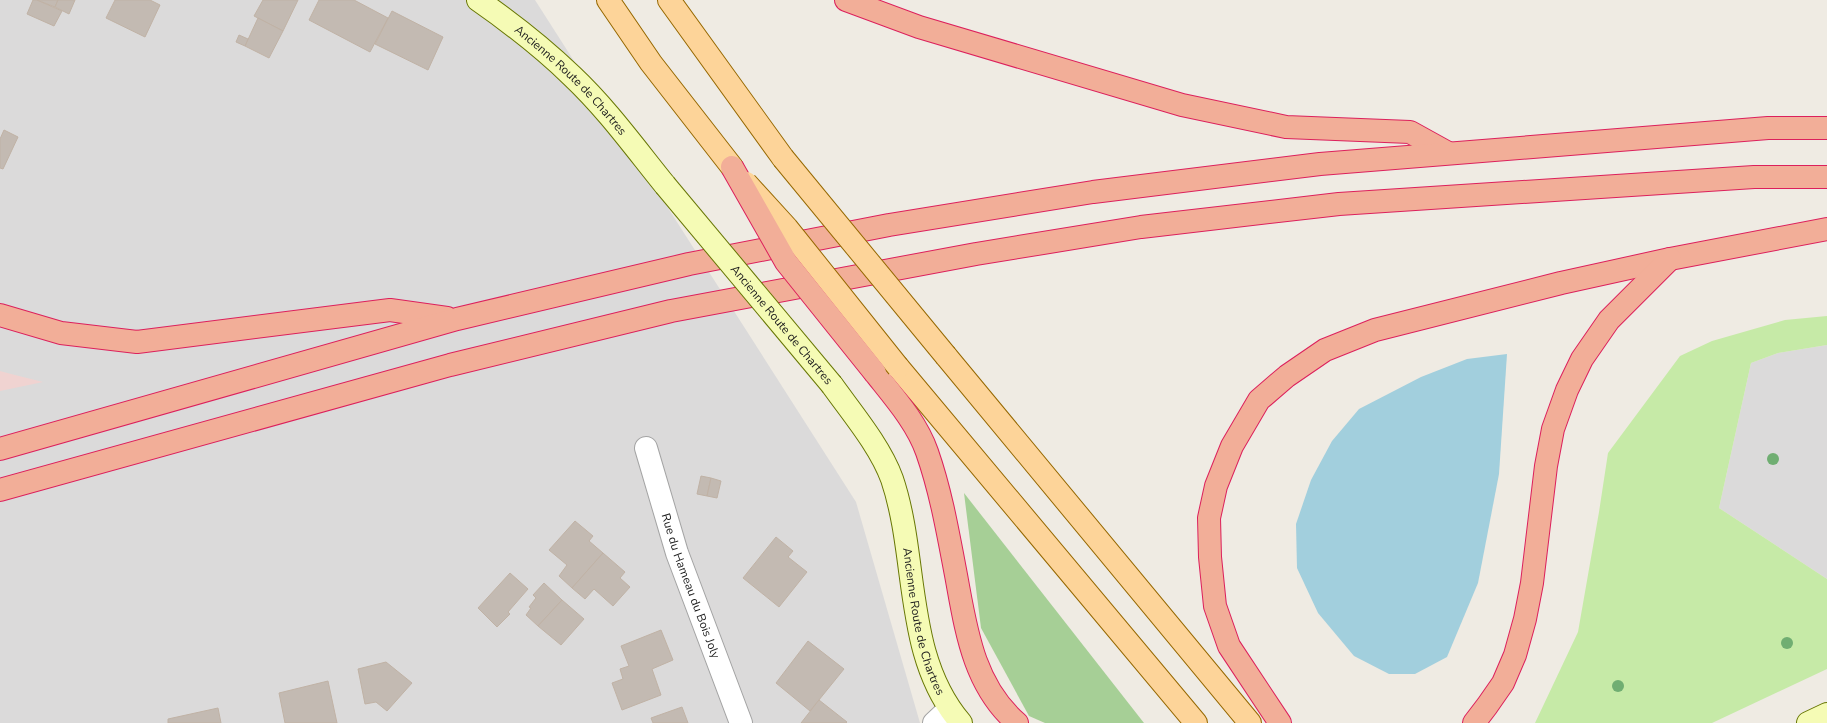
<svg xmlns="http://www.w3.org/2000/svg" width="1827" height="723" font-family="'Nunito Sans',sans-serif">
  <rect width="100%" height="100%" fill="#efebe3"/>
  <g fill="#dbdada">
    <path d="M0,0H535L856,502L920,723H0Z"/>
    <path d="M1827,345V579L1719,508L1751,363L1778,353Z"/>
  </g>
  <path fill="#f0d3d1" d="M0,371L11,374L43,382L0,391Z"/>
  <path fill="#c6eaa7" d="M1827,316V345L1778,353L1751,363L1719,508L1827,579V669L1712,723H1535L1578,632L1599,512L1608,453L1680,356L1712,341L1785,320Z"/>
  <path fill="#a6cf96" d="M964,493L1144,723H1045L1029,716L981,628Z"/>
  <path fill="#a2cfdd" d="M1507,354L1499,474L1478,583L1447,657L1415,674H1389L1354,656L1318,613L1297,568L1296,524L1311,480L1332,441L1359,409L1421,377L1467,359Z"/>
  <g fill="#c3bab2" stroke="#c0b2a5">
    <path d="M33,0H37L62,11L54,26L27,14Z"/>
    <path d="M37,0H58L55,7Z"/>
    <path d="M58,0H75L69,14L55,7Z"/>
    <path d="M115,0H150L160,5L145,37L106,18Z"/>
    <path d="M263,0H298L283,31L254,16Z"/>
    <path d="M319,0H354L388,18L370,52L309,20Z"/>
    <path d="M392,11L443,37L428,70L375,44Z"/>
    <path d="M258,18L283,31L269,58L245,46Z"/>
    <path d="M239,35L248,39L245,46L236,42Z"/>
    <path d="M4,130L18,137L3,169L0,168V139Z"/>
    <path d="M701,476L711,478L707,496L697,494Z"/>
    <path d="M711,478L721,481L717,498L707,496Z"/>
    <path d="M575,521L593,536L589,541L603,553L572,588L559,576L567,565L549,550Z"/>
    <path d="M776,537L793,551L788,557L807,572L779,607L743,578Z"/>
    <path d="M603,553L625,572L620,578L630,587L613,606L594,589L585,599L572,588Z"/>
    <path d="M510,573L528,589L508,612L510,614L497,627L478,608Z"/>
    <path d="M544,583L562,600L538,626L526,615L531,608L529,607L536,598L533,595Z"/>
    <path d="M562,600L584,619L561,645L538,626Z"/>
    <path d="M661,630L673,660L652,669L661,695L622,710L612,683L623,679L620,669L629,666L621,646Z"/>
    <path d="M808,641L844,669L810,711L776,683Z"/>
    <path d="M386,662L412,683L387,711L376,702L365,704L358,669Z"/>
    <path d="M328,681L337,723H285L279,693Z"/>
    <path d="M819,700L847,722L846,723H801Z"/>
    <path d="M682,707L688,723H653L651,718Z"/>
    <path d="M218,708L221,723H168V719Z"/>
  </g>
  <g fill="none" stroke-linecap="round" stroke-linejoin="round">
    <defs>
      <g id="minor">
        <path id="s1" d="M646,448L677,553L741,723"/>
      </g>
      <path id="tertiary" d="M934,723L949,709"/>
      <g id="secondary">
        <path id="s2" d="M478,0C511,23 543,48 572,76C607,109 635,148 665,185"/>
        <path id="s3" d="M832,385C852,413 880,446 892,479C919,559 903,655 961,723"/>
        <path d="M1808,723L1827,714"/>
      </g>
      <g id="primary">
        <path d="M608,0L651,63L732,167"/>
        <path d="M669,0L783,158"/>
        <path d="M946,356L1250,723"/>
        <path d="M898,367L1196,723"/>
      </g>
      <g id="trunk">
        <path d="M846,0L919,27L1182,105L1286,127L1410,132L1448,153"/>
        <path d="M0,315L61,333L137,342L390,310L447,318"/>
        <path d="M875,373C894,397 917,423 927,452C941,492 948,533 956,575C966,629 973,685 1017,723"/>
        <path d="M0,449L457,319L689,264L889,225L1093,192L1320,164L1768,128H1827"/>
        <path d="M0,490L450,365L671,311L976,254L1141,227L1339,204L1754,177H1827"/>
        <path d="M1280,723L1229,646L1215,606L1210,557L1209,518L1216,486L1232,446L1259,400L1287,376L1325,350L1375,330L1561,283L1670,259L1827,229"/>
        <path d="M1474,723L1487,706L1503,683L1515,655L1525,619L1532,583L1546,466L1553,429L1567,390L1582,359L1609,320L1670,259"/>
      </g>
    </defs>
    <use href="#minor" stroke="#a4a4a4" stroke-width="24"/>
    <use href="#tertiary" stroke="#a4a4a4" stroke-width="24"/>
    <use href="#secondary" stroke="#677603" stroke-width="24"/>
    <use href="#primary" stroke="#966800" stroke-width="24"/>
    <use href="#trunk" stroke="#dc205c" stroke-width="24"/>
    <use href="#minor" stroke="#fff" stroke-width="22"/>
    <use href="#tertiary" stroke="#fff" stroke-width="22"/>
    <use href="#secondary" stroke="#f5fbb5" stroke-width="22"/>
    <use href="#primary" stroke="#fdd499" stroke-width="22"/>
    <use href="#trunk" stroke="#f2ae98" stroke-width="22"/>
    <defs>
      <g id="secondary-bridge">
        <path id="s4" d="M665,185L832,385"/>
      </g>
      <g id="primary-bridge">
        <path d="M783,158L946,356"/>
        <path d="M746,183L787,228L898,367"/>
      </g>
      <path id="trunk-bridge" d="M732,167L786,262L875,373"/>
    </defs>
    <use href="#secondary-bridge" stroke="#677603" stroke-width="24" stroke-linecap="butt"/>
    <use href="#primary-bridge" stroke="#966800" stroke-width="24" stroke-linecap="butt"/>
    <use href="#trunk-bridge" stroke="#dc205c" stroke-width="24" stroke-linecap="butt"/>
    <use href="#secondary-bridge" stroke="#f5fbb5" stroke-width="22"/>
    <use href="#primary-bridge" stroke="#fdd499" stroke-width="22"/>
    <use href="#trunk-bridge" stroke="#f2ae98" stroke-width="22"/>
  </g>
  <g fill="#70ae72">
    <circle cx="1773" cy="459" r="6"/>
    <circle cx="1787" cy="643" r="6"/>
    <circle cx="1618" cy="686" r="6"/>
  </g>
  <g text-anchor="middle" stroke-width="3" stroke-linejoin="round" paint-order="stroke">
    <g font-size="12" fill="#1d1d1d" stroke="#fff">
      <text dy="4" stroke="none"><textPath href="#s2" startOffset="123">Ancienne Route de Chartres</textPath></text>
      <text dy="4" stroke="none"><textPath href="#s4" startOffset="182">Ancienne Route de Chartres</textPath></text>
      <text dy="4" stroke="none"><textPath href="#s1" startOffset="145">Rue du Hameau du Bois Joly</textPath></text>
      <text dy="4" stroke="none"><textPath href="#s3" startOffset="258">Ancienne Route de Chartres</textPath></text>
    </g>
  </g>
</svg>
